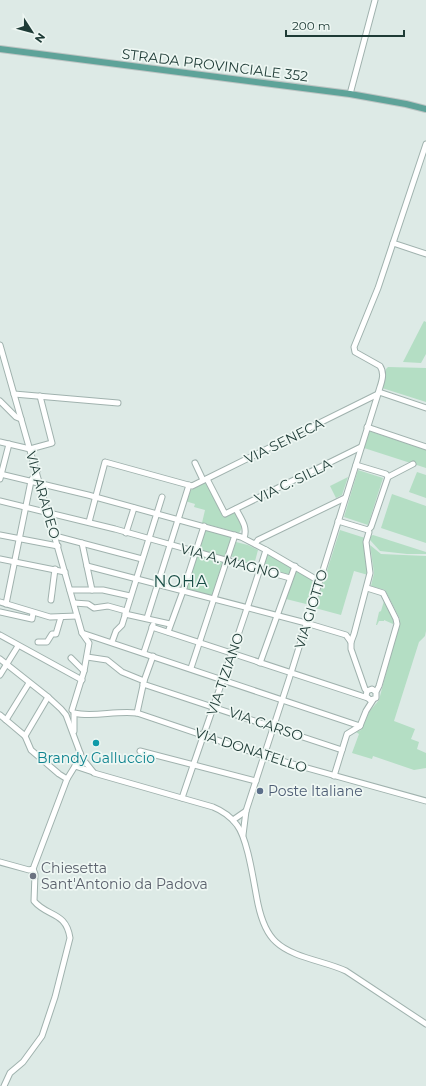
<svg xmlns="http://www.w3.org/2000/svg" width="426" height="1086" font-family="Montserrat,sans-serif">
  <rect width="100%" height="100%" fill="#ddeae6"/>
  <g fill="#b4dec4">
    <path d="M424,321L426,322V354L421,363L403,362Z"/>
    <path d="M388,367L426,368V402L382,388L386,369Z"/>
    <path d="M369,431L426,450V468L364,448Z"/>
    <path d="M358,470L383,478L368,525L344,517Z"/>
    <path d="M417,472L426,475V498L409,492Z"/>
    <path d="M348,477L342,495L336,498L330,486Z"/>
    <path d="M206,482L223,517L235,512L242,528L239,533L202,523L205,510L194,507L195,504L185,501L191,490Z"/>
    <path d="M392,494L426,506V543L381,528Z"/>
    <path d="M205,529L232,537L225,558L198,551Z"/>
    <path d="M340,530L365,538L368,575L354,571L341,615L315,608Z"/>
    <path d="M373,535L426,552V554H407L380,551L370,540L371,536Z"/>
    <path d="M236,542L248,545L258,550L254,565L241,562L231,556Z"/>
    <path d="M370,545L381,554L426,556V631L425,636L419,642L394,721L415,729L411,739L419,742L417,749L426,753V768L414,770L373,756L372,759L352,753L359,734L356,732L361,730L369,712L379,700L400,619L385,590L371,586L374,573Z"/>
    <path d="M197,554L224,561L212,596L186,589Z"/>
    <path d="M267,554L292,567L289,576L263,568Z"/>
    <path d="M296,569L316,582L310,605L286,599Z"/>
    <path d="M384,601L395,620L393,624L384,620V621H379L377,625H376L379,612L381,611Z"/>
  </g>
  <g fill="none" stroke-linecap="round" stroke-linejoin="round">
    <defs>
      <g id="minor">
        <path d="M350,94L375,0"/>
        <path d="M393,243L426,254"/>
        <path d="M0,345L78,619L82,633L89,643L84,671L72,710"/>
        <path d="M379,392L426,408"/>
        <path d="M14,394L118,403"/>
        <path d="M0,401L16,417L21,419"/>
        <path d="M367,427L426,447"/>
        <path d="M0,442L30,449L52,443L40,396"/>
        <path d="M195,463L203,480"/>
        <path d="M356,465L386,474L388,477L371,527L368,530"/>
        <path d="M0,474L88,495L241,537L266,550L319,581"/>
        <path d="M388,477L413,464"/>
        <path d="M0,479L9,444"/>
        <path d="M207,479L225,514L361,447"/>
        <path d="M0,501L115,529L290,578"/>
        <path d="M236,509C241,519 248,527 244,538"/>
        <path d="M338,521L368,530"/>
        <path d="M89,522L105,462L192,486L378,394"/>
        <path d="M126,533L134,508"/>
        <path d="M0,535L58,546"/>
        <path d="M55,536L142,559"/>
        <path d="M82,543L92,590"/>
        <path d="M255,544L258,540L345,498"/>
        <path d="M0,559L65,572"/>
        <path d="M87,566L306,623L346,635L351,642V649L365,689L367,691"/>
        <path d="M367,588L383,593L396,619L397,624L379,686L376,692V698L370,700L366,696L367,691L372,689L376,692"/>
        <path d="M70,590H103L130,596"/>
        <path d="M51,600L55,569"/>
        <path d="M0,602L50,617L77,616"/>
        <path d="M74,603L88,604L94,608L108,606L126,611"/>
        <path d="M6,604L31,481L37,471"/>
        <path d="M0,612L32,619L33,613"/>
        <path d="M125,614L170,624"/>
        <path d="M147,618L189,485"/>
        <path d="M152,627L368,698"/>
        <path d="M168,632L183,591L204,526"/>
        <path d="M82,633L360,726"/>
        <path d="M0,635L82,680"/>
        <path d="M38,642H47L52,634H56L61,617"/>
        <path d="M112,642L116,631L122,625L162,497"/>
        <path d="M351,642L354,634L370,573L366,542L369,532L368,530"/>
        <path d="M144,652L153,625"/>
        <path d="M87,657L107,660L122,672L144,681"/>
        <path d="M71,658L84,671"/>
        <path d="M0,659L48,697L61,709L66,715L82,758L94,773L213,807C223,811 231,817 237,825C248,839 254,885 258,904C261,918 266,933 276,942C293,958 325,961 346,971L426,1024"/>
        <path d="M260,663L295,566"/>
        <path d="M191,668L235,535"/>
        <path d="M0,675L18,646"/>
        <path d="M143,684L342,750"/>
        <path d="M74,713C93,718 116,710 137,713L264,756L426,801"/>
        <path d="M137,713L144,681L153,656"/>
        <path d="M0,715L25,736L31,750L59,774L67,779"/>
        <path d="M74,715V731"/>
        <path d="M6,720L29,683"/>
        <path d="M25,736L48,697"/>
        <path d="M140,751L256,781"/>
        <path d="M75,766L93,772"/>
        <path d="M334,776L347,734L360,726L366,711L373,700"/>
        <path d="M182,798C210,715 240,633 266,550"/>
        <path d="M233,820L246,811"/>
        <path d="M243,835L246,811L291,673L378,394C380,385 386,375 380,366L355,352L354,347L378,288L426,144"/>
        <path d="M0,862L29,870L33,869L67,779L75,766L80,753"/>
        <path d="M4,1086L10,1073L23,1062L42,1036L55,997L70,938C66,911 47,917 34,901L35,874L33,869"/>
      </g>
      <path id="major" d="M0,49L350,94L406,104L426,109"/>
    </defs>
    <use href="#minor" stroke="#a0b2ae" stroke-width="7"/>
    <use href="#major" stroke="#bcc4c3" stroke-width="8"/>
    <use href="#minor" stroke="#fff" stroke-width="5"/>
    <use href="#major" stroke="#5ea399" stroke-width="6"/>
  </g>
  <circle fill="#0f9aa8" stroke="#eef7f3" stroke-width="1.5" cx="96" cy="743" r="4"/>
  <circle fill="#5c6f8a" stroke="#eef7f3" stroke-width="1.5" cx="260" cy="791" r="4"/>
  <circle fill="#6b7280" stroke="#eef7f3" stroke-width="1.5" cx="33" cy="876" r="4"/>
  <g text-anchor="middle" stroke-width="3.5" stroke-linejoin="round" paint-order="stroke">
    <g font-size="14" fill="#1e3b36" stroke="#eef7f3">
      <text transform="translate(215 65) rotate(7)" y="5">STRADA PROVINCIALE 352</text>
      <text transform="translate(284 441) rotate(-26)" y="5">VIA SENECA</text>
      <text transform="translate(293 481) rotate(-26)" y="5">VIA C. SILLA</text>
      <text transform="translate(43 495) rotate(74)" y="5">VIA ARADEO</text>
      <text transform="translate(230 561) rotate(15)" y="5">VIA A. MAGNO</text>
      <text transform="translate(311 609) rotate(-73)" y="5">VIA GIOTTO</text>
      <text transform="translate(225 674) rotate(-71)" y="5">VIA TIZIANO</text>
      <text transform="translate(266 724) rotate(19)" y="5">VIA CARSO</text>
      <text transform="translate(251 750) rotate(18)" y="5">VIA DONATELLO</text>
    </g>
    <g font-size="14" fill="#0d838f" stroke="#eef7f3">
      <text x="96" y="763">Brandy Galluccio</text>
    </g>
    <g font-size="14" fill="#4e5e75" stroke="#eef7f3" text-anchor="start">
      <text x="268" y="796">Poste Italiane</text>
    </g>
    <g font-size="14" fill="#5b616d" stroke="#eef7f3" text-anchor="start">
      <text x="41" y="873">Chiesetta<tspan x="41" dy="16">Sant'Antonio da Padova</tspan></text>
    </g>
    <g font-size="16" letter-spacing="1" fill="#194e46" stroke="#eef7f3">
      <text x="181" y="587">NOHA</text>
    </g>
  </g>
  <g transform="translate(32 32) rotate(126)" stroke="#eef7f3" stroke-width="3" paint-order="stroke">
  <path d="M0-3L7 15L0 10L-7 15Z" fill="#1e3b36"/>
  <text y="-6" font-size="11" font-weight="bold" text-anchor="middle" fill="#1e3b36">N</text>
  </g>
  <path d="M286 30v6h118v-6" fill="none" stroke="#1e3b36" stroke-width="2"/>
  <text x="292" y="30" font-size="12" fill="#1e3b36" stroke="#eef7f3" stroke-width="3" paint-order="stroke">200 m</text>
</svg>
